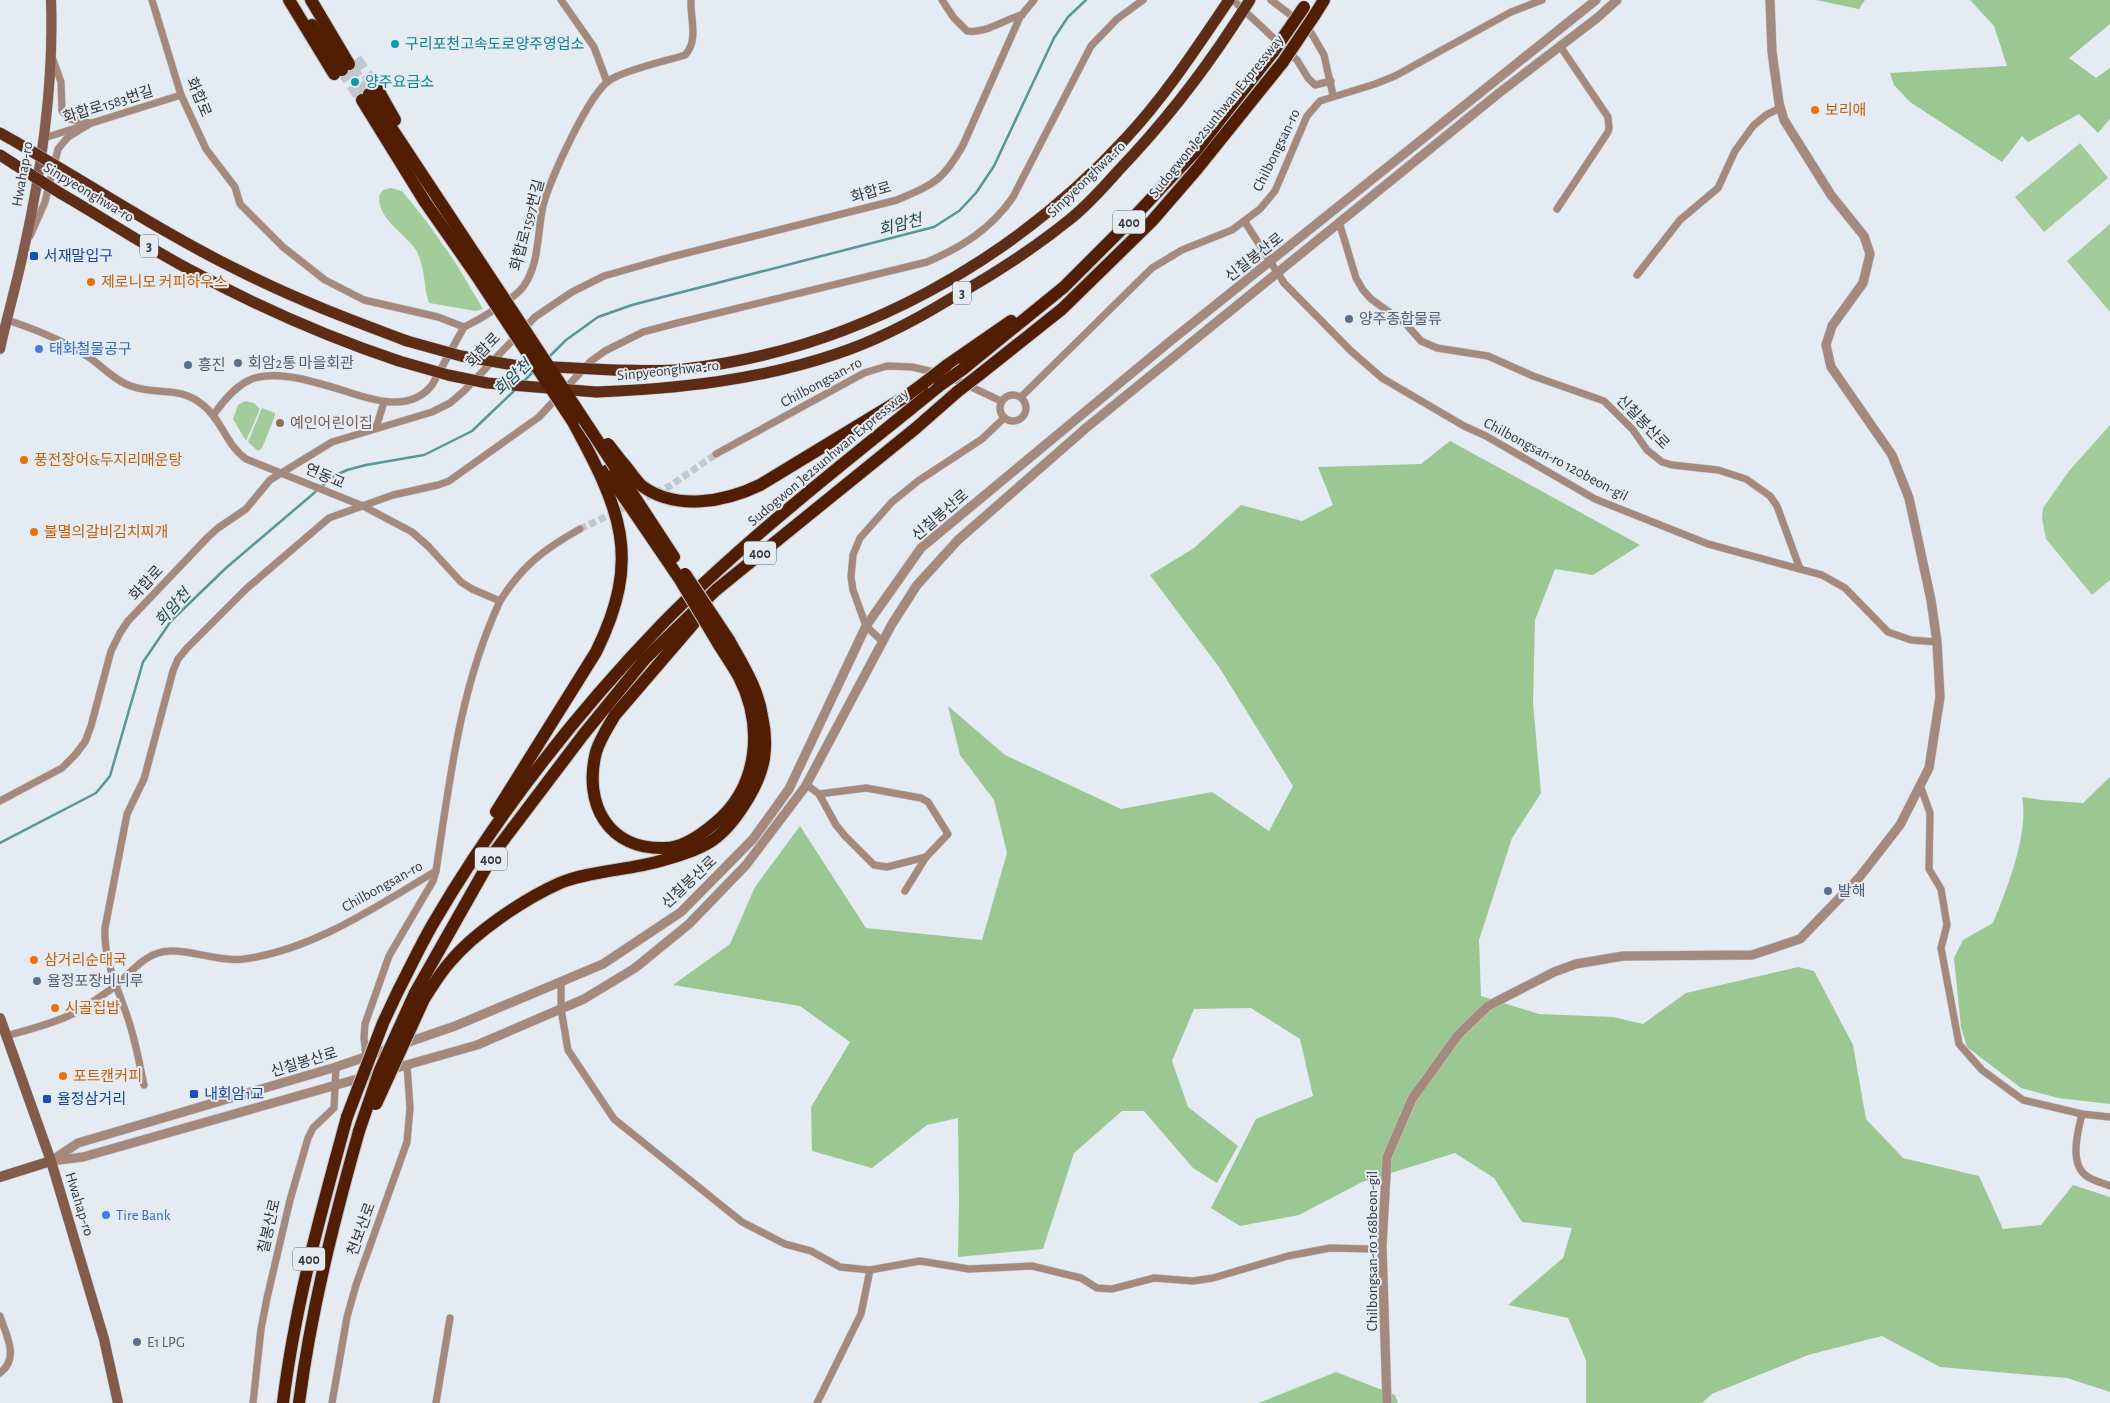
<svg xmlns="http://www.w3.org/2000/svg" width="2110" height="1403" font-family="'Alegreya Sans','Noto Sans KR',sans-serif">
  <rect width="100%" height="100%" fill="#e4ebf3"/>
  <g fill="#a2cc9a">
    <path d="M2080,143L2108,178L2044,232L2015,197Z"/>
    <path d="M391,188L402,191L427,222L455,262L483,309L476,311L429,303C423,286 426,268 416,250C405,233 378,220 379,196L383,190Z"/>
    <path d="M2110,224V312L2067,261Z"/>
    <path d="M245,401L254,403L260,409L246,441L233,419L238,405Z"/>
    <path d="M262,408L275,413V416L262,448L258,451L248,442Z"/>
    <path d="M2110,425V580L2092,595L2046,539L2042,518L2043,508L2069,471Z"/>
  </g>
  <g fill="#9bc793">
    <path d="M1816,0H1865L1859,9Z"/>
    <path d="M1970,0H2110V24L2069,58L2096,78L2110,68V119L2098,133L2079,114L2028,142L2022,136L2002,162L1910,102L1894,85L1890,73L2007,66L1994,26Z"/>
    <path d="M1450,441L1640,545L1593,575L1555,569L1535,620L1533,703L1541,793L1512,838L1479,940L1481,996L1539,1014L1613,1017L1643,1024L1686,993L1798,967L1814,971L1853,1045L1866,1119L1903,1158L1979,1176L2003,1229L2041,1225L2073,1185L2110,1197V1392L2067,1378L1940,1367L1882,1336L1808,1355L1712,1394L1702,1403H1586V1360L1568,1318L1508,1305L1563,1258L1572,1228L1522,1222L1494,1178L1455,1153L1362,1182L1299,1215L1240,1226L1211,1208L1256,1119L1313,1096L1300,1039L1251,1008L1194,1009L1172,1061L1188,1107L1238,1146L1217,1183L1193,1168L1144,1111H1122L1074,1153L1043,1249L958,1257L959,1201L958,1118L927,1125L872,1168L812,1151L811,1107L850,1042L800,1006L673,985L730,944L755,887L800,826L866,928L982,940L1007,853L994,800L960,755L948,706L1005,755L1121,809L1212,792L1269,831L1293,786L1219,667L1150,575L1194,548L1241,505L1302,521L1333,505L1318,467L1421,464Z"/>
    <path d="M2110,777V1104L2058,1098L2021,1088L1967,1047L1961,1027L1954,958L1963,940L1993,923C2007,889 2029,834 2022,797L2042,800L2083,803Z"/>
    <path d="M1336,1372L1395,1395L1398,1403H1259Z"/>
  </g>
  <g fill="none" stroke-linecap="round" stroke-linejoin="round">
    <g stroke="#57969b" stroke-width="2.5">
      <path d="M548,358L566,340L598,317L632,305L934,227L959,211L976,193L994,166L1054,38L1068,17L1086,0"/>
      <path d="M523,382L535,370"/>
      <path d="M0,843L96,793L110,776L143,662L171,621L226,568L334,476L347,470L366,465L424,455L472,431L515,390"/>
    </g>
    <path stroke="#c1c7ce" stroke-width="7" stroke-dasharray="7 3.5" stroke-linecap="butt" d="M580,529L670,486L716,454"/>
    <g stroke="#c1c7ce" stroke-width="12" stroke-dasharray="12 6" stroke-linecap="butt">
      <path d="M356,59L378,90"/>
      <path d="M351,67L369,94"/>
      <path d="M342,70L362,100"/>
    </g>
    <defs>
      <g id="minor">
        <path d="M152,0L181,95L206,149L235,187L240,204L283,247L325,280L364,300L438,317L464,327"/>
        <path d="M561,0L594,47L607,82"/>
        <path d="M942,0L954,18L967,31C986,34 1004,19 1022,15"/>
        <path d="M1233,0L1297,60L1308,78L1315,85L1331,81"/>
        <path d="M1271,0L1309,29L1324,55L1333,95"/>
        <path d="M52,57L61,82L62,111L70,119L89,123"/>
        <path d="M44,138L181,95"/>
        <path d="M1557,209L1608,132L1609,128L1608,117L1560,46"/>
        <path d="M1245,222L1284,283L1351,351L1382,378L1464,426L1486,436L1595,499L1708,544L1822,575L1845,588L1888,632L1911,640L1937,642"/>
        <path d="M1339,222L1356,278L1363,290L1371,299L1406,324L1421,341L1437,348L1488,356L1533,376L1604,401L1633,430L1647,450L1662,462L1672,465L1718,470L1746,479L1770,496L1777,506L1800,569"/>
        <path d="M30,236L45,202L58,149L68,137L91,123"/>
        <path d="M1637,275L1680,220L1718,188L1735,151L1753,126L1766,115L1780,108"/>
        <path d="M464,327C479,320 514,299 523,287C540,264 537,232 543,206C549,181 589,93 610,80C625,70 666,61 685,55C699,41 690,18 691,0"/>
        <path d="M950,377L1001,401"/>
        <circle cx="1013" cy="408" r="13"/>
        <path d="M1021,397L1152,268L1182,250L1232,230L1260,209L1275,191L1307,116L1320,101L1375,84L1395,76L1511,12L1542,0"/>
        <path d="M214,414C241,377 257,370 302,379C318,383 333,387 348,392C375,401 411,412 432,385L464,327"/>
        <path d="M376,428L384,402"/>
        <path d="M716,454L864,373L887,366L912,367L938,373"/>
        <path d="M500,601C522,566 544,549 580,529"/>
        <path d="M883,642L866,626L853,590L851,577L853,555L860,538L892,502L918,481L982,439L1004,418"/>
        <path d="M807,785L819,794L836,825L845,836L874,865L887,867L926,857"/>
        <path d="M1920,785L1930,813L1929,869L1941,889L1947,925L1941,948L1959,1044L1982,1070L2023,1100L2082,1114L2110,1117"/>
        <path d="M819,794L866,788L921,798L928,802L948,834L926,857L905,891"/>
        <path d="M0,801L62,768L75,755L85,742L91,726L111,651L120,633L128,621L208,537L218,528L246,509L270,480L332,442L432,412L450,403L464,391L535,317L572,292L604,276L671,257L897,200C934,184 943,181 963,145L1020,17L1034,0"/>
        <path d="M561,982V1009L568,1050L614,1119L742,1222L785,1244L811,1251L840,1267L870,1270L920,1261L969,1269L1032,1266L1081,1278L1097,1288L1112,1289L1154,1278L1193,1281L1213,1278L1288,1256L1330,1248L1370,1249L1382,1246"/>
        <path d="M6,1036C27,1030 48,1025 68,1016C83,1010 96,999 110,990C126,979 139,959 158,953C181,945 217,963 244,959C313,950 377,906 436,871C450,778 460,687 500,601L472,589L461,582L428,546L412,532L363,506L246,459C226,445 222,420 203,405C178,385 158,396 131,386C115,381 101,365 87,356C62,340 35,329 7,320"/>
        <path d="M366,1057L364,1038L365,1024L389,956L433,881L436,871"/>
        <path d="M144,1085C140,1067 137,1049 132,1032C123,997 103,965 105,928L127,814L144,779L173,671L178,659L187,648L246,589L329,518L393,495L438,485L449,481L539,417L591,361L605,351L643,332L677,323L927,262C962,247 991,229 1013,197L1091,46L1117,19L1143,0"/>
        <path d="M2082,1114C2078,1131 2068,1165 2088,1177C2094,1181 2103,1183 2110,1186"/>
        <path d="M0,1316C6,1335 20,1358 0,1373"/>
        <path d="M253,1403L261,1329L267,1298L290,1200L308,1138L313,1128L334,1108L336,1067"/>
        <path d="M332,1403L347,1317L356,1285L407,1142L410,1108L407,1065"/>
        <path d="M436,1403L450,1318"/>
        <path d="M817,1403L861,1314L870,1270"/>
      </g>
      <g id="tertiary">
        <path d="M54,1159L78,1143L336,1067L455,1026L603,964L681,912L753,839L789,789L866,626L921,548L1168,343L1596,0"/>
        <path d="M51,1161L83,1157L477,1045L584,999L635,968L689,924L746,865L805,787L892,624L917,585L958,540L1086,428L1499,93L1597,18L1617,0"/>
        <path d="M1387,1403L1382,1246L1387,1157L1412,1099L1458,1035L1488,1006L1554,972L1576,964L1623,956L1752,955L1800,939L1858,879L1900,825L1929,768L1940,697L1937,642L1931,600L1909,498L1892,455L1831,367L1826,345L1832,326L1863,283L1870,254L1864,236L1831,195L1784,120L1779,103L1772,52L1770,0"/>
      </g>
      <g id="secondary">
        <path d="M0,349C7,316 17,283 24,249C42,168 54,83 51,0"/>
        <path d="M0,1018L51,1161L104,1339L118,1403"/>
        <path d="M0,1177L51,1161"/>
      </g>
      <g id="trunk">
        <path d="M0,133L16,142"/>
        <path d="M0,155L14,164"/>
        <path d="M63,170C122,205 180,242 242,272C295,299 351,320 407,341"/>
        <path d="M60,193C105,219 148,248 194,272C261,308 327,337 399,361"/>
        <path d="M613,370C636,370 661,372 684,369C855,350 1012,262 1127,137C1166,95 1197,47 1229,0"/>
        <path d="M596,392C677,389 759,380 836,354C876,341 914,321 950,299C991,276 1032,250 1069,220C1087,206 1103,188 1118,171C1161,126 1199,78 1233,26"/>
      </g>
      <g id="motorway">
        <path d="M289,0L334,74"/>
        <path d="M311,0L349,64"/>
        <path d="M1314,16L1324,0"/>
        <path d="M312,25L342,70"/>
        <path d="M378,90L395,120"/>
        <path d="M369,94L482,265"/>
        <path d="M362,100L425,202L474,272"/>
        <path d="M946,366L1011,321"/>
        <path d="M963,369L1064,287L1132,219L1194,153L1273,52"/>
        <path d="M979,375L1062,309L1152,221L1197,169L1283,62"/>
        <path d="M622,462C629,469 635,480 642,486C676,511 725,502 760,485L905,397L924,383"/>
        <path d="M615,467L674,557"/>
        <path d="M606,471L679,578"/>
        <path d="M694,623L615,715C608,727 600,739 596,752C583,804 608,850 665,848C683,848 702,834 715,823C759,787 764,726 739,677C733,666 726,656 719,645"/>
        <path d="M496,812L596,652C643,557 620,509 573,422"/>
        <path d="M398,991C410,968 421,944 434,922C498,813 576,713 664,622C749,536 846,462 939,386"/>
        <path d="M415,993L496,850L583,735L645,659L716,590L916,428L957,392"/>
        <path d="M424,999C432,987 440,973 450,962C475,932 524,899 560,883C589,871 629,870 660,861C677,856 695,851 710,842C733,828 760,785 764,758C766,744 765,729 762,716C758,688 742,664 729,640"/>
        <path d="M283,1403C295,1305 321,1212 347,1117"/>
        <path d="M299,1403C311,1310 334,1220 359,1131"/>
      </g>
    </defs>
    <use href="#minor" stroke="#c1c7ce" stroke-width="8"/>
    <use href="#tertiary" stroke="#c1c7ce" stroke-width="10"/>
    <use href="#secondary" stroke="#c1c7ce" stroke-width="11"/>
    <use href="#trunk" stroke="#c1c7ce" stroke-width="12"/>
    <use href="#motorway" stroke="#c1c7ce" stroke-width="14"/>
    <use href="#minor" stroke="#a6897d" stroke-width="7"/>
    <use href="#tertiary" stroke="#a6897d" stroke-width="9"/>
    <use href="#secondary" stroke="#835b4a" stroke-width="10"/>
    <use href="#trunk" stroke="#5e2c14" stroke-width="11"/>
    <use href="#motorway" stroke="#521e03" stroke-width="12"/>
    <defs>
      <g id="trunk-bridge">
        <path d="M1233,26L1250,0"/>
        <path d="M16,142L63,170"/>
        <path d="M14,164L60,193"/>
        <path d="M407,341L461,356L513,365L613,370"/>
        <path d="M399,361L448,375L487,383L596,392"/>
      </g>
      <g id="motorway-bridge">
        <path d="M1273,52L1304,7"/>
        <path d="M1283,62L1314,16"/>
        <path d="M482,265L615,467"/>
        <path d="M474,272L573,422"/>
        <path d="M924,383L946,366"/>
        <path d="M939,386L963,369"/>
        <path d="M957,392L979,375"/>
        <path d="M608,444L622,462"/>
        <path d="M685,574L729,640"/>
        <path d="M679,578L719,645"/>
        <path d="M376,1104L424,999"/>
        <path d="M347,1117L383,1023L398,991"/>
        <path d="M359,1131L380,1070L415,993"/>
      </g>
    </defs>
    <use href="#trunk-bridge" stroke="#c1c7ce" stroke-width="12" stroke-linecap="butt"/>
    <use href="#motorway-bridge" stroke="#c1c7ce" stroke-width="14" stroke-linecap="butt"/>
    <use href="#trunk-bridge" stroke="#5e2c14" stroke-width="11"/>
    <use href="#motorway-bridge" stroke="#521e03" stroke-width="12"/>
  </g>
  <g fill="#0f9aa8" stroke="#e4ebf3" stroke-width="2">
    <circle cx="395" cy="44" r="5"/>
    <circle cx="355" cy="82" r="5"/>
  </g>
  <g fill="#e8710a" stroke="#e4ebf3" stroke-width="2">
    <circle cx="1815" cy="110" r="5"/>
    <circle cx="91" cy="282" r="5"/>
    <circle cx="24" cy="460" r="5"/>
    <circle cx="34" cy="532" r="5"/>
    <circle cx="34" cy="960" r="5"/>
    <circle cx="55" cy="1008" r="5"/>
    <circle cx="63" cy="1076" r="5"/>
  </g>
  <g fill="#1a4fb4" stroke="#e4ebf3" stroke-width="2">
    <rect x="29" y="251" width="10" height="10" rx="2.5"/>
    <rect x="189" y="1089" width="10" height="10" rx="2.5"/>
    <rect x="42" y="1094" width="10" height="10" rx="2.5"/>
  </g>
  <g fill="#5c6f8a" stroke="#e4ebf3" stroke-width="2">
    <circle cx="1349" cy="319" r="5"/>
    <circle cx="238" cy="363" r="5"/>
    <circle cx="188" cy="365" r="5"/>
    <circle cx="1828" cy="891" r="5"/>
    <circle cx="37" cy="981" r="5"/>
    <circle cx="137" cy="1342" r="5"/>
  </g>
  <g fill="#3f7fe0" stroke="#e4ebf3" stroke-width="2">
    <circle cx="39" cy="349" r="5"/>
    <circle cx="106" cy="1215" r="5"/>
  </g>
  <circle fill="#8d6e63" stroke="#e4ebf3" stroke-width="2" cx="280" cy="423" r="5"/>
  <g text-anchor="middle" stroke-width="4" stroke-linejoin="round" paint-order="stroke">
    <g fill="#e4ebf3" stroke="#6a6d72" stroke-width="1">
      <rect x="1113" y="210.5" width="32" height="23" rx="4"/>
      <rect x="140" y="234.5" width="18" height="23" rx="4"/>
      <rect x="953" y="281.5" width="18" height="23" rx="4"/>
      <rect x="744" y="541.5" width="32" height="23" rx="4"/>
      <rect x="475" y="847.5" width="32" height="23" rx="4"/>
      <rect x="293" y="1247.5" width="32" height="23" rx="4"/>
    </g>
    <g font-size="14" font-weight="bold" fill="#35373a">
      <text x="1129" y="227">400</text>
      <text x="149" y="251">3</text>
      <text x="962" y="298">3</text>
      <text x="760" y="558">400</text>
      <text x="491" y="864">400</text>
      <text x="309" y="1264">400</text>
    </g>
    <g font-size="15" fill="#0d838f" stroke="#e4ebf3" text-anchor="start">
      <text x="405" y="49">구리포천고속도로양주영업소</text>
      <text x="365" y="87">양주요금소</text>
    </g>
    <g font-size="15" fill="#35373a" stroke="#e4ebf3">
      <text transform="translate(199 97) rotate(67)" y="5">화합로</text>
      <text transform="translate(108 104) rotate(-17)" y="5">화합로1583번길</text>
      <text transform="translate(1216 116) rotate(-51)" y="5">Sudogwon Je2sunhwan Expressway</text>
      <text transform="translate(1276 150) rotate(-64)" y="5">Chilbongsan-ro</text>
      <text transform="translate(22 174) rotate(-80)" y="5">Hwahap-ro</text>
      <text transform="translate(1086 179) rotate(-44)" y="5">Sinpyeonghwa-ro</text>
      <text transform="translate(89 192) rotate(31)" y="5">Sinpyeonghwa-ro</text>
      <text transform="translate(871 192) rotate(-16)" y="5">화합로</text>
      <text transform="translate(527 225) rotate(-75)" y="5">화합로1597번길</text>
      <text transform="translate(1254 257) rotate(-38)" y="5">신칠봉산로</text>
      <text transform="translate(483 350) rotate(-46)" y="5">화합로</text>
      <text transform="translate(668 370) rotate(-6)" y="5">Sinpyeonghwa-ro</text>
      <text transform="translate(821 382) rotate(-28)" y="5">Chilbongsan-ro</text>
      <text transform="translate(1643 422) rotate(46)" y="5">신칠봉산로</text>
      <text transform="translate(828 457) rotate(-40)" y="5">Sudogwon Je2sunhwan Expressway</text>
      <text transform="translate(1556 459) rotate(28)" y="5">Chilbongsan-ro 120beon-gil</text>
      <text transform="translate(325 476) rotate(23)" y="5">연동교</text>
      <text transform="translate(940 515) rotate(-41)" y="5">신칠봉산로</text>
      <text transform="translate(146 583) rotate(-47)" y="5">화합로</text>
      <text transform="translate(689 882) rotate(-43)" y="5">신칠봉산로</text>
      <text transform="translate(382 886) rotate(-29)" y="5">Chilbongsan-ro</text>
      <text transform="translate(304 1062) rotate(-17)" y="5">신칠봉산로</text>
      <text transform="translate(80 1204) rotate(73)" y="5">Hwahap-ro</text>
      <text transform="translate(269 1226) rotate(-77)" y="5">칠봉산로</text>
      <text transform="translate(361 1229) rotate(-70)" y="5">천보산로</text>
      <text transform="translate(1372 1251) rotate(-90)" y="5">Chilbongsan-ro 168beon-gil</text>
    </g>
    <g font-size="15" fill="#c56008" stroke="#e4ebf3" text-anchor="start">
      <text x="1825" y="115">보리애</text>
      <text x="101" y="287">제로니모 커피하우스</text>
      <text x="34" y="465">풍전장어&amp;두지리매운탕</text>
      <text x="44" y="537">불멸의갈비김치찌개</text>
      <text x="44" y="965">삼거리순대국</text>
      <text x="65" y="1013">시골집밥</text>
      <text x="73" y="1081">포트캔커피</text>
    </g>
    <g font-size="15" fill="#164399" stroke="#e4ebf3" text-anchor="start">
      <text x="44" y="261">서재말입구</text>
      <text x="204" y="1099">내회암1교</text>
      <text x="57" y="1104">율정삼거리</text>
    </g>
    <g font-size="15" fill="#4e5e75" stroke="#e4ebf3" text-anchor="start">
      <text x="1359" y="324">양주종합물류</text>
      <text x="248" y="368">회암2통 마을회관</text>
      <text x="198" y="370">흥진</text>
      <text x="1838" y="896">발해</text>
      <text x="47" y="986">율정포장비니루</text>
      <text x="147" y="1347">E1 LPG</text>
    </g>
    <g font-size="15" fill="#366cbe" stroke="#e4ebf3" text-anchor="start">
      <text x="49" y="354">태화철물공구</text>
      <text x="116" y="1220">Tire Bank</text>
    </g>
    <g font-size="15" fill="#785e54" stroke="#e4ebf3" text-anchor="start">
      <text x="290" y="428">예인어린이집</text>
    </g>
    <g font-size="16" font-style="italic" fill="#224c4e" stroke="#e4ebf3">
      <text transform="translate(900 224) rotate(-14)" y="6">회암천</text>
      <text transform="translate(512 377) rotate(-44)" y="6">회암천</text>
      <text transform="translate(172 607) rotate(-48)" y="6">회암천</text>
    </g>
  </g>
</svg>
